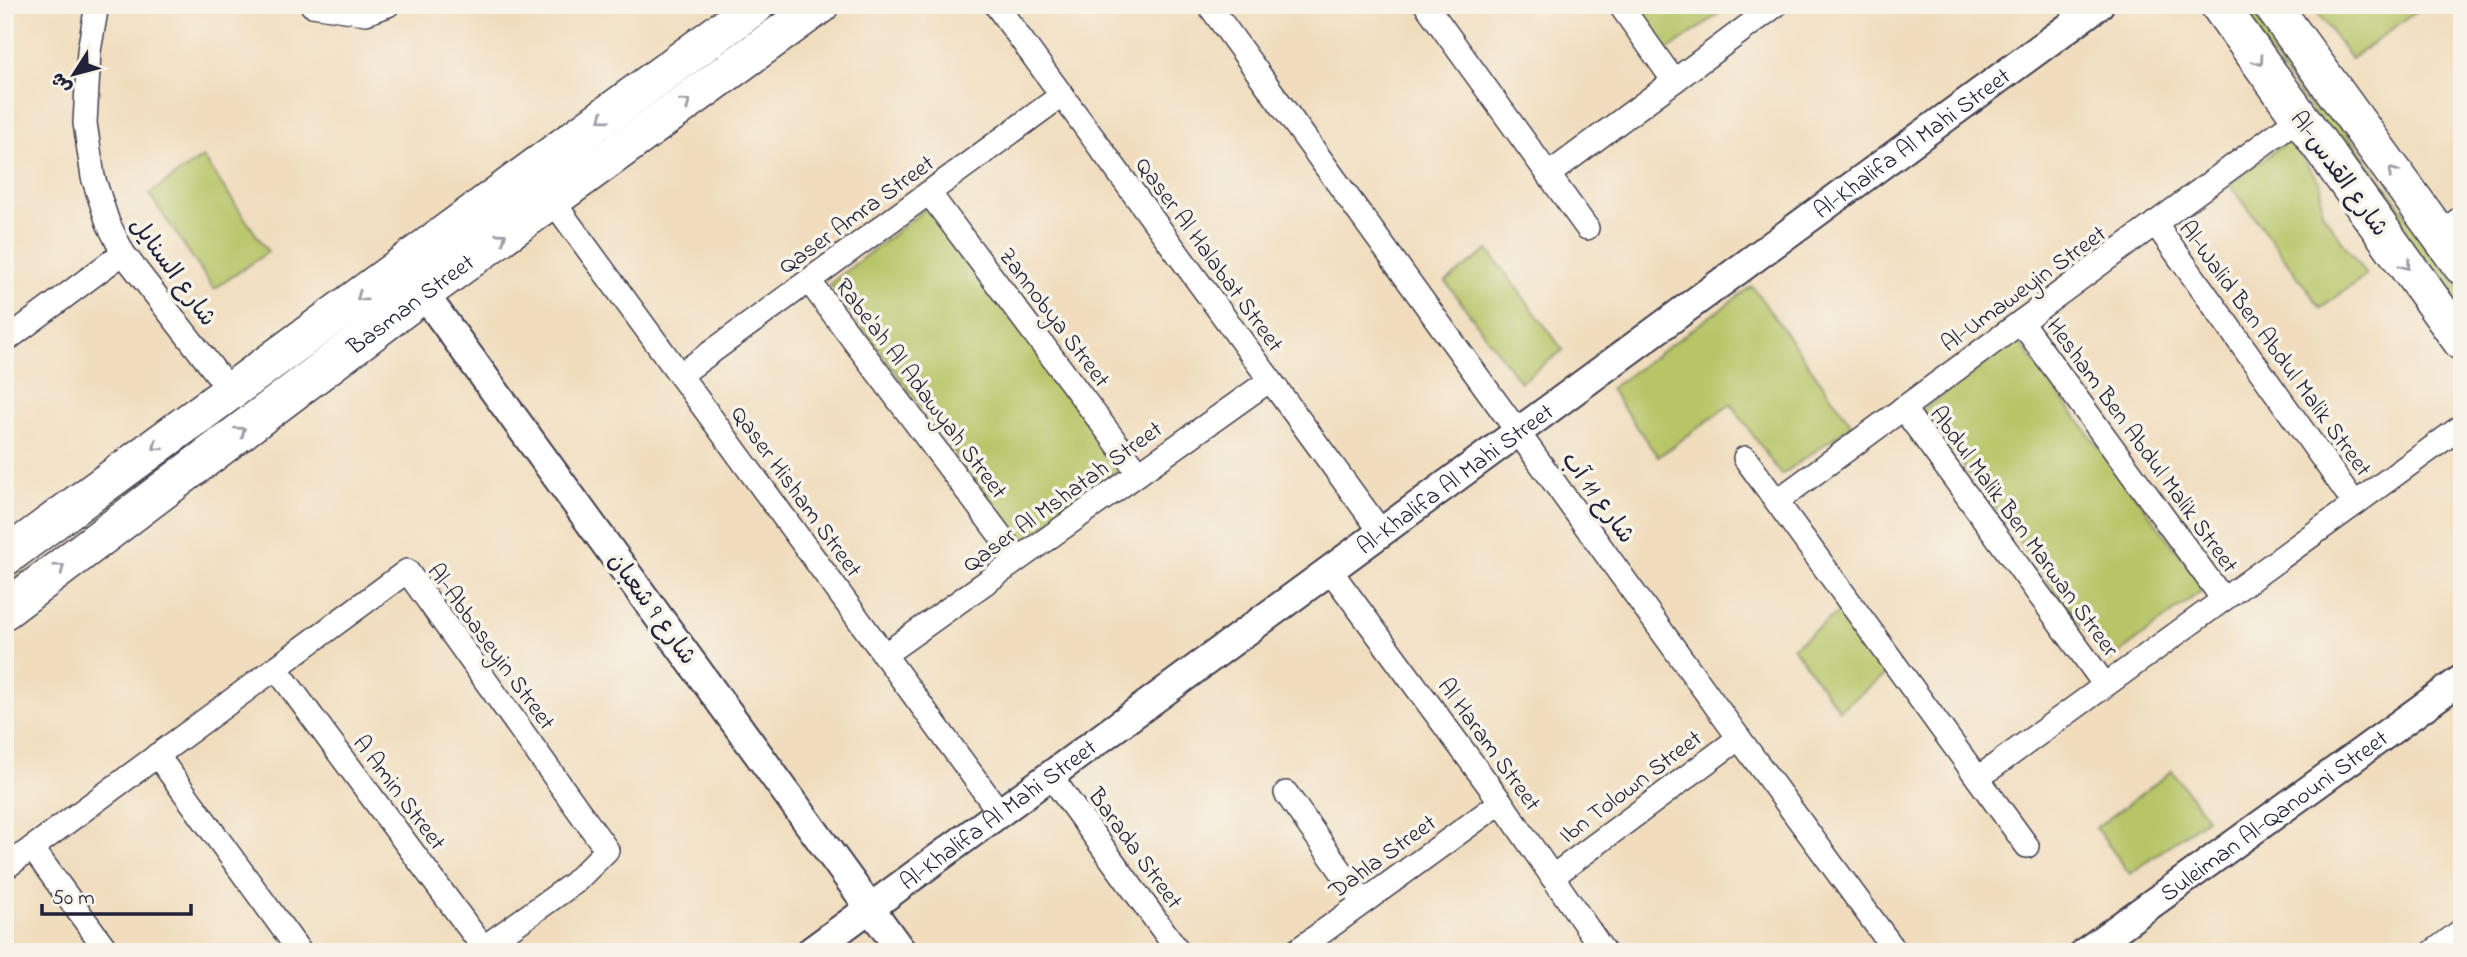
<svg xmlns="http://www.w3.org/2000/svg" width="2467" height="957" font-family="'Indie Flower','Playpen Sans Arabic',sans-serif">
  <rect width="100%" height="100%" fill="#f7f3e8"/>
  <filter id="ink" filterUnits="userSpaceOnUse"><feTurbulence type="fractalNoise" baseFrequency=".0143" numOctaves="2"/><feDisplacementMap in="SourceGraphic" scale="14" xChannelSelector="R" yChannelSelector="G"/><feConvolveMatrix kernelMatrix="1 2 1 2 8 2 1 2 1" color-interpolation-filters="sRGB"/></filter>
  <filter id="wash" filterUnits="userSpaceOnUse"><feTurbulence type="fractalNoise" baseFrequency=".00686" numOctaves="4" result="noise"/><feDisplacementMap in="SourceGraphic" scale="28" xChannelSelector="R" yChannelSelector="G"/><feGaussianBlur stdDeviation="1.57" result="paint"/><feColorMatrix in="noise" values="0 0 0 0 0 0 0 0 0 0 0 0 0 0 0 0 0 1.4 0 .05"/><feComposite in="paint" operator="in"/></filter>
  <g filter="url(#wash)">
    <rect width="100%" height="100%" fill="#f1ddbe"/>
    <g fill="#b7c567" stroke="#6c7451" stroke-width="2">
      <path d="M1634,5H1731L1667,51Z"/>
      <path d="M2234,5H2249L2285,53L2293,60L2462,290V316Z"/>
      <path d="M2312,5H2425L2351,59Z"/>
      <path d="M2289,140L2320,183L2322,212L2366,275L2321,308L2230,184Z"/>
      <path d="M203,157L268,252L214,289L149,194Z"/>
      <path d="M930,205L1125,464L1022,543L830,284Z"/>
      <path d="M1488,250L1563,350L1520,382L1446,282Z"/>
      <path d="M1752,286L1852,425L1781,475L1731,404L1658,457L1610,389Z"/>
      <path d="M367,304L375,315L5,585V571Z"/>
      <path d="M2018,340L2205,588L2108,662L1922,410Z"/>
      <path d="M1839,612L1885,675L1839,710L1793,647Z"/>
      <path d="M2172,771L2207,818L2130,874L2096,828Z"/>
    </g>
  </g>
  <g filter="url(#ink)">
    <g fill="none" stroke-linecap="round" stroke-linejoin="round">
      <defs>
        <g id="minor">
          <path d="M97,5L89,51L85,123L93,177L108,223L123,253L231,392"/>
          <path d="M312,5L366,13L388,5"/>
          <path d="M996,5L1382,533"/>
          <path d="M1209,5L1739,738L1896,952"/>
          <path d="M1426,5L1587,228"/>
          <path d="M1620,5L1674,81"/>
          <path d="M1548,175L1776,5"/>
          <path d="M929,193L1139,473"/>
          <path d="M552,200L1000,813"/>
          <path d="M2155,223L2355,504"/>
          <path d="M2439,235L2462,217"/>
          <path d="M809,281L1018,559"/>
          <path d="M2021,322L2223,599"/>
          <path d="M5,341L123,253"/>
          <path d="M680,375L1062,95"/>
          <path d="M1903,408L2105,685"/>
          <path d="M1745,458L2027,846"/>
          <path d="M1777,501L2300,117"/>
          <path d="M1330,570L1501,802L1604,952"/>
          <path d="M884,655L1270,380"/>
          <path d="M276,668L483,947"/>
          <path d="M157,755L300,952"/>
          <path d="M1050,775L1179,952"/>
          <path d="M1978,778L2462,426"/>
          <path d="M1286,793L1363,902"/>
          <path d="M32,848L108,952"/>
          <path d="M5,868L407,571L607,850L574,883L477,952"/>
          <path d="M1552,877L1739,738"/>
          <path d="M1295,952L1501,802"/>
          <path d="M2433,952L2462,930"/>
        </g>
        <g id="tertiary">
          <path d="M413,279L902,952"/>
          <path id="s1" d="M810,952L2099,5"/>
          <path id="s2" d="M2085,952L2462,679"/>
        </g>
        <g id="primary">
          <path d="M2219,5L2462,342"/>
          <path d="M2272,5L2462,266"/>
          <path d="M5,557L756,5"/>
          <path id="s3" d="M5,610L424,293L820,5"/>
        </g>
      </defs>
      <use href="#minor" stroke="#413e4f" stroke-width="26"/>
      <use href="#tertiary" stroke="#413e4f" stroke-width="32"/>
      <use href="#primary" stroke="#413e4f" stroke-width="40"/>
      <use href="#minor" stroke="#fff" stroke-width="23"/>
      <use href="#tertiary" stroke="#fff" stroke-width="28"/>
      <use href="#primary" stroke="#fff" stroke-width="37"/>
    </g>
    <defs><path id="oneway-chevron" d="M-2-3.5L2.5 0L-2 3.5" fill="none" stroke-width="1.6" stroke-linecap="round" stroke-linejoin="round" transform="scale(1.75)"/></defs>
    <g stroke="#9c9ca7">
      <use href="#oneway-chevron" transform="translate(2259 61) rotate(54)"/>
      <use href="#oneway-chevron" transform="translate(686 103) rotate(-36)"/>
      <use href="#oneway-chevron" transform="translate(603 118) rotate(144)"/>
      <use href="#oneway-chevron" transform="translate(2393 172) rotate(-126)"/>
      <use href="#oneway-chevron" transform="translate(502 237) rotate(-36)"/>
      <use href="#oneway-chevron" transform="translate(2406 265) rotate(54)"/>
      <use href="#oneway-chevron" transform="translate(361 297) rotate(144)"/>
      <use href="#oneway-chevron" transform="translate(241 431) rotate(-37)"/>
      <use href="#oneway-chevron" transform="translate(157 446) rotate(144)"/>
      <use href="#oneway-chevron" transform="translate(60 568) rotate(-37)"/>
    </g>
  </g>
  <g text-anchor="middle" stroke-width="7" stroke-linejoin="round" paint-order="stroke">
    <g font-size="24" fill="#22223b" stroke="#f7f3e8">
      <text dy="8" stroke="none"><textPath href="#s1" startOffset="1367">Al-Khalifa Al Mahi Street</textPath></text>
      <text transform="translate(2340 173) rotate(54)" y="8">Al-شارع القدس</text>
      <text transform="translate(856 214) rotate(-36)" y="8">Qaser Amra Street</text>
      <text transform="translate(1210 254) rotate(54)" y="8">Qaser Al Halabat Street</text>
      <text transform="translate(174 271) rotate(54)" y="8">شارع السنايل</text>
      <text transform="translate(2023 288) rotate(-36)" y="8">Al-Umaweyin Street</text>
      <text dy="8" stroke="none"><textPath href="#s3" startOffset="508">Basman Street</textPath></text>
      <text transform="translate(1055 317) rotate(53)" y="8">Zannobya Street</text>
      <text transform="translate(2276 348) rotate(54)" y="8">Al-Walid Ben Abdul Malik Street</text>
      <text transform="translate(922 388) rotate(53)" y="8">Rabe'ah Al Adawyah Street</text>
      <text transform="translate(2143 445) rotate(54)" y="8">Hesham Ben Abdul Malik Street</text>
      <text dy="8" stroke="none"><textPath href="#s1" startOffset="800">Al-Khalifa Al Mahi Street</textPath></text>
      <text transform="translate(797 491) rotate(54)" y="8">Qaser Hisham Street</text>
      <text transform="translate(1062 496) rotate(-36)" y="8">Qaser Al Mshatah Street</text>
      <text transform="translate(1599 497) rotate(54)" y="8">شارع 11 آب</text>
      <text transform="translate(2025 531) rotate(54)" y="8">Abdul Malik Ben Marwan Streer</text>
      <text transform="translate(653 608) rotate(54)" y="8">شارع 9 شعبان</text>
      <text transform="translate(492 646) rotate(54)" y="8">Al-Abbaseyin Street</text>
      <text transform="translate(1490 744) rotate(54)" y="8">Al Haram Street</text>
      <text transform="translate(1630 786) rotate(-37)" y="8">Ibn Tolown Street</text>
      <text transform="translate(400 792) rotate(53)" y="8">A Amin Street</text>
      <text dy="8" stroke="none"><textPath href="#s1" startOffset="233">Al-Khalifa Al Mahi Street</textPath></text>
      <text dy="8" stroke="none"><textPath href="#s2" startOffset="233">Suleiman Al-Qanouni Street</textPath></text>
      <text transform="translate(1136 848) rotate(54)" y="8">Barada Street</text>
      <text transform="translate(1382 856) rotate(-36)" y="8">Dahla Street</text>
    </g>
  </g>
  <rect width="2467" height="957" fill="none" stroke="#f7f3e8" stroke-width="28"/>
  <g transform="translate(74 74) rotate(234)" stroke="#f7f3e8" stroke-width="5" paint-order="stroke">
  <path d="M0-5L12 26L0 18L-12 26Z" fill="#22223b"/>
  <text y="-10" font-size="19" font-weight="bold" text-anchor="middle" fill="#22223b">ش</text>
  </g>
  <path d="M42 904v10h149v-10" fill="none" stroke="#22223b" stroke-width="3.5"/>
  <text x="52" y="904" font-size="21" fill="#22223b" stroke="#f7f3e8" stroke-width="5" paint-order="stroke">50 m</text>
</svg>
